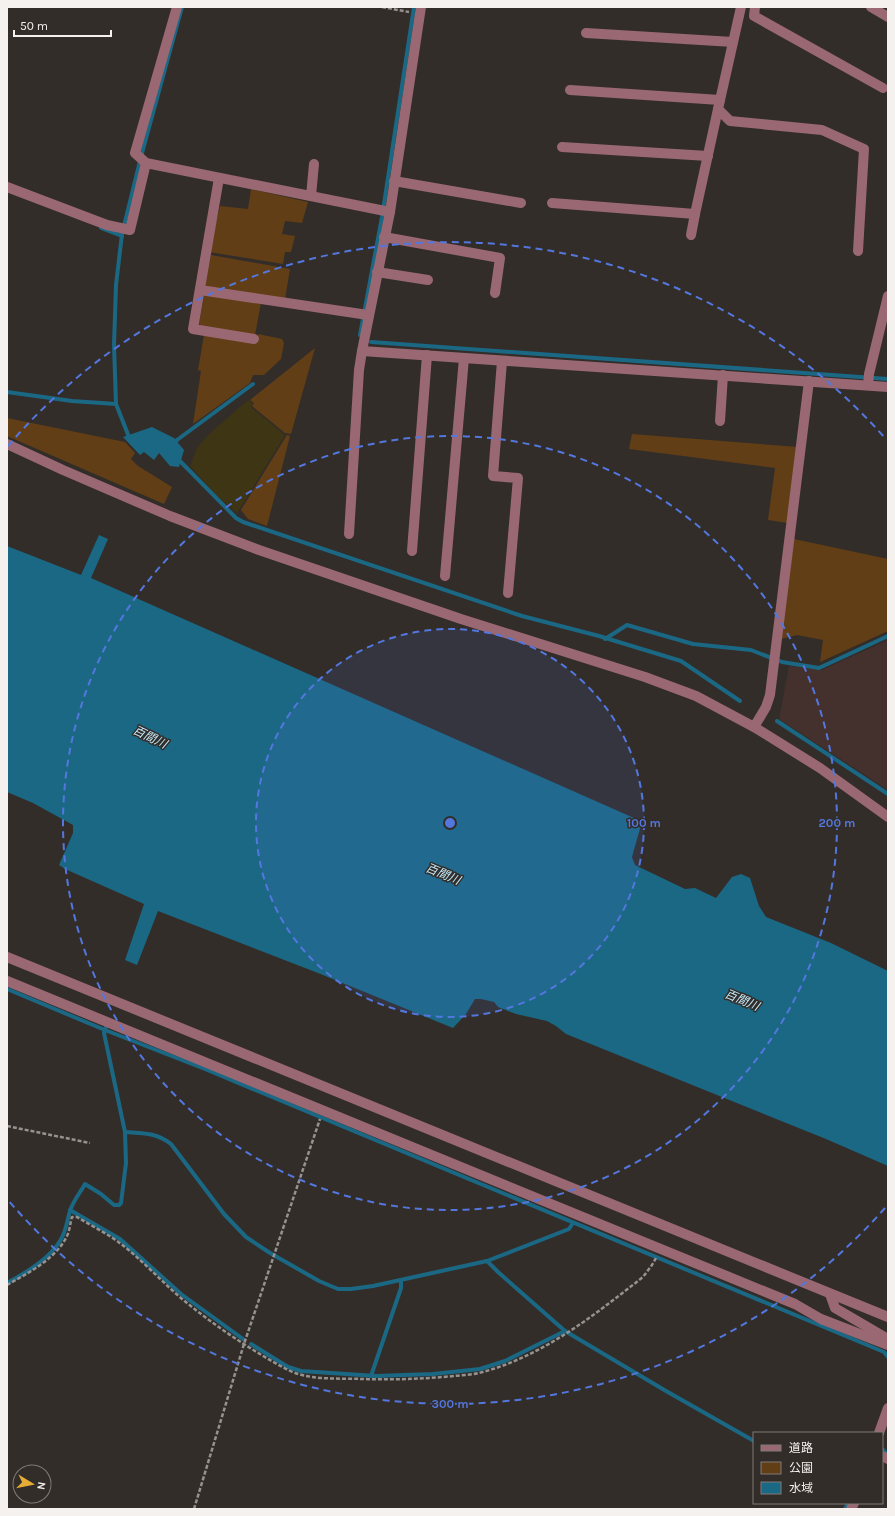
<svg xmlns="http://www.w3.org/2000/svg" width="895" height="1516" font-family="Karla,'Noto Sans JP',sans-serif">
  <rect width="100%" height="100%" fill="#322d29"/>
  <path fill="#44302c" d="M888,640V790L779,719L789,666L822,670Z"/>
  <g fill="#623e16">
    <path d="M251,189L308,202L302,223L285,221L282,234L295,236L291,252H285L283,264L209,252L220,206L248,209Z"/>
    <path d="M211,255L290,269L285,299L207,287L205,284Z"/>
    <path d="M207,294L261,303L255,335L202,326L199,324L204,296Z"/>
    <path d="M258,334L282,339L284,343L281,359L264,375H253L250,383L193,424L201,371L198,370L204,335L257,342Z"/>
    <path d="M315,348L291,434L285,433L252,406L254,403L250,400Z"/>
    <path d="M7,418L125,442L135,453L131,459L138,466L172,487L164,504L7,436Z"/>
    <path d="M632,434L798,447L788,523L768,520L775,468L629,449Z"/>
    <path d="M287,435L290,436L267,526L248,519L241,510Z"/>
    <path d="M794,539L888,559V631L820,662L823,640L797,635L781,639Z"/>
  </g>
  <path fill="#3e3515" d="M248,400L253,403L251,407L285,435L237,513L216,495L190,466L197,448L207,436Z"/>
  <g fill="#1b6885">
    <path d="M152,427L174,438L184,450L179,467L170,466L159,453L154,460L144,452L140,455L123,437Z"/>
    <path d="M99,535L108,539L91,578L634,818V822L641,825L632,857L635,865L685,889L695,888L716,898L732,877L741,874L750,878L759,906L766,917L831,943L888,971V1166L826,1139L566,1034L556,1026L547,1021L516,1014L498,1007L494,1002L481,999H475L466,1014L453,1028L318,973L158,911L137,965L125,960L144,904L65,869L59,865L73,833V825L33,803L7,792V546L81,575Z"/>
  </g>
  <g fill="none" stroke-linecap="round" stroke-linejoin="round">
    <g stroke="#1b6885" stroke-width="4">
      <path d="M101,228L122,236"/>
      <path d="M360,335L382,217L414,7"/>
      <path d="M371,342L888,379"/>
      <path d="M7,392L72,401L116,404"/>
      <path d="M131,438L129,437L116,404L114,345L116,285L122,234L142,153L182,7"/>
      <path d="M174,444L177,440L253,384"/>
      <path d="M177,458L236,518L243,522L522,616L599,636L681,661L740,701"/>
      <path d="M605,639L627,625L693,644L751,650L782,662L819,668L888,636"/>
      <path d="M777,721L888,794"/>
      <path d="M7,989L105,1030L205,1069L884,1352L888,1357"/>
      <path d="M125,1132C143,1133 157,1133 171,1144L224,1214L246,1237L270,1253L319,1281L338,1289H351L373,1286L487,1261L569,1229L573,1223"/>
      <path d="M70,1210L120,1239L181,1294L243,1339"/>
      <path d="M487,1261L498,1272L565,1331L666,1391L754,1441"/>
      <path d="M7,1283C24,1274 50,1258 60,1241C66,1232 67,1221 70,1211C73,1201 80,1193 85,1184L101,1194L114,1205H119L121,1203L126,1163L125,1132L104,1033L106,1027"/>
      <path d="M251,1344L288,1367L301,1371L376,1376L433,1374L480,1369L505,1361L565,1331"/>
      <path d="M371,1376L401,1288V1280"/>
      <path d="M882,1449L888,1455"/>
      <path d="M845,1509L848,1503"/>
    </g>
    <g stroke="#96928f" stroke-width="2.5" stroke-dasharray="4 2" stroke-linecap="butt">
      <path d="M382,7L409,12"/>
      <path d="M7,1126L90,1143"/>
      <path d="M7,1285C28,1273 56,1259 67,1236C70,1230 70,1223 72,1217H77C92,1226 108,1234 121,1244C146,1263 167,1288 192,1307C221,1330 253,1351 286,1369C308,1381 339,1378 363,1379C393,1380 423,1379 454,1376C462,1375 471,1375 479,1373C542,1357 593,1316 643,1277L652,1265L656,1258"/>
      <path d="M194,1509L244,1344L320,1119"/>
    </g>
    <g stroke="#996873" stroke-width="10">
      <path d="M177,7L135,153L146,163L390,212"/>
      <path d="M421,7L390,212L362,351L888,387"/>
      <path d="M741,7L718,109L730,121L822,130L864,149L858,251"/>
      <path d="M755,7L754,16L883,88"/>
      <path d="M871,7L888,17"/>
      <path d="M586,33L733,42"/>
      <path d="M570,90L720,100"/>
      <path d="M562,147L708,156"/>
      <path d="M219,178L193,329L254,339"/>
      <path d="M394,181L521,203"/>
      <path d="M7,187L107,225L130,230L146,163"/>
      <path d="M311,196L314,164"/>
      <path d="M552,203L695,214L718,109"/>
      <path d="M691,235L695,214"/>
      <path d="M384,237L500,258L495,293"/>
      <path d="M377,272L428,280"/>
      <path d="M200,290L368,315"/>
      <path d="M502,361L493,476L518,478L508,593"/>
      <path d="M868,385L869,374L888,296"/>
      <path d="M720,421L723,375"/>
      <path d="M7,444L63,470L170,516L259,550L461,619L645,677L696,696L754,727L820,768L888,817"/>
      <path d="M349,534L359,370L362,351"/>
      <path d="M412,551L427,355"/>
      <path d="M445,576L464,358"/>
      <path d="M754,727L766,707L770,695L809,381"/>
      <path d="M7,957L888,1317"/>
      <path d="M7,981L795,1304L821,1319L888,1345"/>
      <path d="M830,1294L835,1308L888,1339"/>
      <path d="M879,1433L888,1408"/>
      <path d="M882,1456L888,1459"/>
      <path d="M851,1509L854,1503"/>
    </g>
  </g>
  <circle cx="450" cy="823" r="194" fill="#5377de" fill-opacity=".12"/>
  <g fill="none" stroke="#5377de" stroke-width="2" stroke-dasharray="7 5">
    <circle cx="450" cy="823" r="194"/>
    <circle cx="450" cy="823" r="387"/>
    <path d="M885 1208A581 581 0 0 1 8 1200M8 446A581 581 0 0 1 885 438"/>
  </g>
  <g text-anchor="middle" stroke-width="3" stroke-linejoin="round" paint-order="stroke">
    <g font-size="12" font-style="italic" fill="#c3e9fa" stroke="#322d29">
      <text transform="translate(150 737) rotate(26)" y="4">百間川</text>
      <text transform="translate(443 874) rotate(23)" y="4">百間川</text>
      <text transform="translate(742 1000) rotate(23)" y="4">百間川</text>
    </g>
  </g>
  <circle cx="450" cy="823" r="6" fill="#5377de" stroke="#322d29" stroke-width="2"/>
  <g font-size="12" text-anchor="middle" font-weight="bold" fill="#5377de" stroke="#322d29" stroke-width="3" stroke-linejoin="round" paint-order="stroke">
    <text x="644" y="827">100 m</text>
    <text x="837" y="827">200 m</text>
    <text x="450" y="1408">300 m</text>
  </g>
  <rect width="895" height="1516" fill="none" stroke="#f4f1ee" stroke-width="16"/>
  <rect x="753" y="1432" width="130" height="72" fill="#322d29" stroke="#807b78"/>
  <rect x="761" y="1445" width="20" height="6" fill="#996873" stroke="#807b78"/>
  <text x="789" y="1452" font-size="12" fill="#f4f1ee">道路</text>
  <rect x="761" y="1462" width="20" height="12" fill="#623e16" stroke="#807b78"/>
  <text x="789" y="1472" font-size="12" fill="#f4f1ee">公園</text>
  <rect x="761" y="1482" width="20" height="12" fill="#1b6885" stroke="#807b78"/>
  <text x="789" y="1492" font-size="12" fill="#f4f1ee">水域</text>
  <g transform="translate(32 1484) rotate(100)"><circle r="19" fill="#322d29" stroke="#807b78"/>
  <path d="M0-3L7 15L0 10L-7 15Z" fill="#e5ad36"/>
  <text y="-6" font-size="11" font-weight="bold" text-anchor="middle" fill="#f4f1ee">N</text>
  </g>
  <path d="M14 30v6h97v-6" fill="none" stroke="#f4f1ee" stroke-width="2"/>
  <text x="20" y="30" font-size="12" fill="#f4f1ee" stroke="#322d29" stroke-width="3" paint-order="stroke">50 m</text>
</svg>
